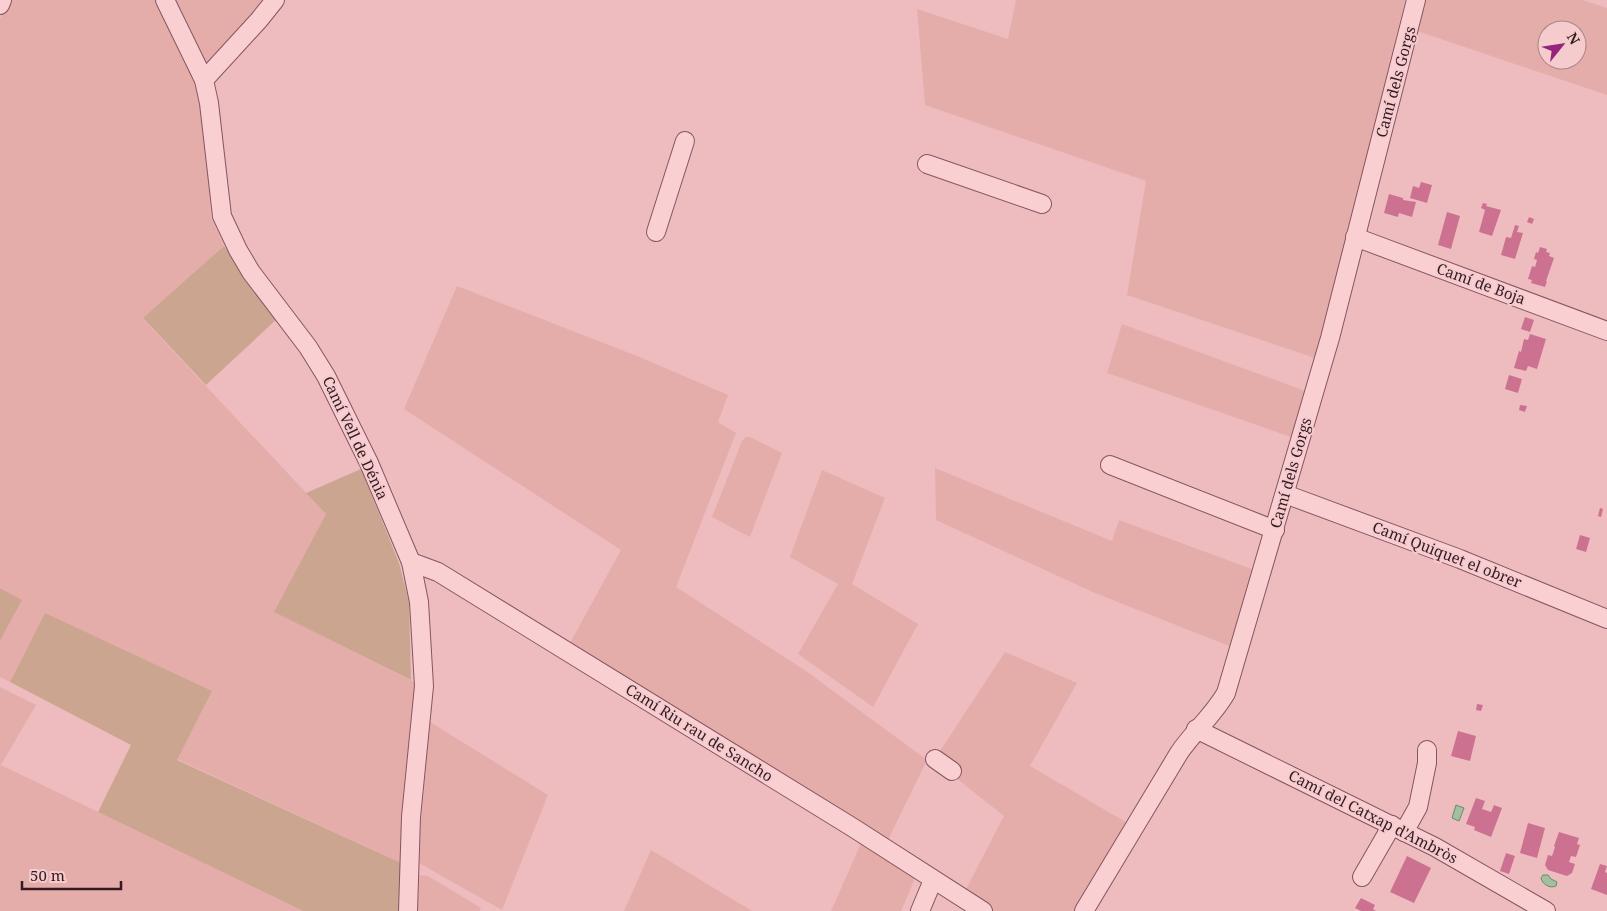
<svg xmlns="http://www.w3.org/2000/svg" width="1607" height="911" font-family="'Noto Serif',serif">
  <rect width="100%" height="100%" fill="#eebcbf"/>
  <g fill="#e4ada9" fill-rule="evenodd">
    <path d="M8,0H158L186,61L203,106L211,217L224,246L143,319L326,514L275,612L418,684L401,863L177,759L45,613L10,682L0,677V641L22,600L0,588V19Z"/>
    <path d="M171,0H271L213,61L203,63Z"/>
    <path d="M1016,0H1405L1318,359L1127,295L1146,181L925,105L917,9L1008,39Z"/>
    <path d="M1421,0H1583L1607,8V95L1414,30ZM1547,30H1577V60H1547Z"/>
    <path d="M457,286L642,358L728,395L718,422L736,433L676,587L806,671L927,760L888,840H881L684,713L570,643L621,550L404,409Z"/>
    <path d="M1122,324L1308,392L1294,438L1107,373Z"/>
    <path d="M746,437H750L782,453L750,537L712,517L742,441Z"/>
    <path d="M935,468L1112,541L1119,520L1257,571L1234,648L1095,593L936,520Z"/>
    <path d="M822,470L885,498L852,584L918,624L873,707L798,654L838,584L790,557Z"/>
    <path d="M1005,652L1077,683L1030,766L1129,824L1077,911H991L964,893L1004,816L956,778L938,754Z"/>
    <path d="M0,687L36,705L1,765L303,911H0Z"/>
    <path d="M430,722L548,795L502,910L417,862Z"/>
    <path d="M862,841L916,876L901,911H831Z"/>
    <path d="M651,850L752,911H624Z"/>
    <path d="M418,875L428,876L481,908L480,911H417Z"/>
  </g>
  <g fill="#cca590">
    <path d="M224,246L278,318L206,385L143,318Z"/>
    <path d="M361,469L399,563L409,602L411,680L274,612L326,514L306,493Z"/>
    <path d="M0,588L22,600L0,641Z"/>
    <path d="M45,613L212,691L177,760L401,863L400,911H303L98,812L131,745L10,682Z"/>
  </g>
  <g fill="#a2bfa0" stroke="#688c68">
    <path d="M1456,805L1464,808L1459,821L1452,818Z"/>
    <path d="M1543,875H1548L1551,879L1557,882L1556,886C1550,889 1542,884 1541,878Z"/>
  </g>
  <g fill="#cd7191">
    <path d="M1421,182L1432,185L1427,203L1410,198L1413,186L1419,188Z"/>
    <path d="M1389,194L1403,198V200L1416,202L1412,217L1399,213L1398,217L1384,213Z"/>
    <path d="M1483,203L1487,204L1486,206L1501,210L1492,236L1479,232L1485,210L1481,208Z"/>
    <path d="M1447,212L1460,216L1451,249L1438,245Z"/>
    <path d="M1529,217L1534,219L1532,224L1527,222Z"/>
    <path d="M1515,225L1519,226L1517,232L1523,233L1515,259L1501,255L1506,237L1511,238Z"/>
    <path d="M1540,247L1547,249L1546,252L1550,253L1549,256L1554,258L1546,281H1547L1545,287L1531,283L1532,280L1528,279L1532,266L1535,267L1537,260L1534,259L1536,252L1538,253Z"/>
    <path d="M1525,317L1534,320L1530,332L1521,329Z"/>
    <path d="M1530,334L1546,339L1537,369L1528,366L1526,371L1514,368L1519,351L1521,352L1524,339L1528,340Z"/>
    <path d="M1509,375L1522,379L1518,393L1505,389Z"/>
    <path d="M1520,405L1527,406L1525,412L1519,410Z"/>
    <path d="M1600,508L1603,509L1601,517L1598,516Z"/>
    <path d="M1580,535L1590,538L1586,552L1576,549Z"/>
    <path d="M1477,704L1483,705L1481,711L1476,710Z"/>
    <path d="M1458,731L1476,736L1470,761L1451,756Z"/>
    <path d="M1476,798L1485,801L1482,809L1491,812L1494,805L1502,808L1491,837L1474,830L1475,827L1466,824Z"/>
    <path d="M1528,823L1545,828L1537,858L1520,853Z"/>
    <path d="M1559,832L1579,838L1577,844L1580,845L1576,857L1571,856L1569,862L1575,864L1572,873L1567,876L1548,870L1545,865L1548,855L1552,856L1555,847L1554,846Z"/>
    <path d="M1506,853L1515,856L1509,874L1500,871Z"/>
    <path d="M1407,856L1431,868L1414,903L1390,892Z"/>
    <path d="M1600,864L1607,866L1605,872L1607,873V895L1591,889Z"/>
    <path d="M1361,898L1375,905L1373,909L1376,911H1361L1355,908Z"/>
  </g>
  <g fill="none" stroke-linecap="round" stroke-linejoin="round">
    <defs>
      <g id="minor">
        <path d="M165,0L204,80L209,103L222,216L238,250L251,272L308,347L326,376L369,463L411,562L419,602L424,686L411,817L408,911"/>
        <path d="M0,5L2,0"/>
        <path d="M204,80L259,20L275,0"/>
        <path d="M927,164L1042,204"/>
        <path d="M656,232L685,141"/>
        <path d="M1355,237L1607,331"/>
        <path d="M1110,465L1275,530"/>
        <path d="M1285,494L1460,559L1607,619"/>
        <path d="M411,562L438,572L852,827L983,911"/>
        <path d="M1196,729L1435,847L1546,911"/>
        <path d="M935,759L952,771"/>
        <path d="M1404,832L1418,807L1427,763V750"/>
        <path d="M1362,877L1392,825"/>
        <path d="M920,911L933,880"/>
        <path d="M1084,911L1179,753C1193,732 1213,716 1226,693L1330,338L1416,0"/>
      </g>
    </defs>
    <use href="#minor" stroke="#855561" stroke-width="20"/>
    <use href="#minor" stroke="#f9cfd2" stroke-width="18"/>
  </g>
  <g text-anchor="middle" stroke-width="4" stroke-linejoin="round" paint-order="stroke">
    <g font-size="15" fill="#341b22" stroke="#f5cbce">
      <text transform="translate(1396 82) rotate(-75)" y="5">Camí dels Gorgs</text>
      <text transform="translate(1481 284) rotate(20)" y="5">Camí de Boja</text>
      <text transform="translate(355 438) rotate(65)" y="5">Camí Vell de Dénia</text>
      <text transform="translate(1291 473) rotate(-74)" y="5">Camí dels Gorgs</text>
      <text transform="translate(1447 555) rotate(21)" y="5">Camí Quiquet el obrer</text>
      <text transform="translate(699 733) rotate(32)" y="5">Camí Riu rau de Sancho</text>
      <text transform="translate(1373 817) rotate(27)" y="5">Camí del Catxap d'Ambròs</text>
    </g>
  </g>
  <g transform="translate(1562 45) rotate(60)"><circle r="24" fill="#f5cbce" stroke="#a88589"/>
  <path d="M0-4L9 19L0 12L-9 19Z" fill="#95257c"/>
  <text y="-8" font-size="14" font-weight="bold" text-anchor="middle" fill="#341b22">N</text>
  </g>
  <path d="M22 881v8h99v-8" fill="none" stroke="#341b22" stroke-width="2.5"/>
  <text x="30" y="881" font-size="15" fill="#341b22" stroke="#f5cbce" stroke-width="4" paint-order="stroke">50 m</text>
</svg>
